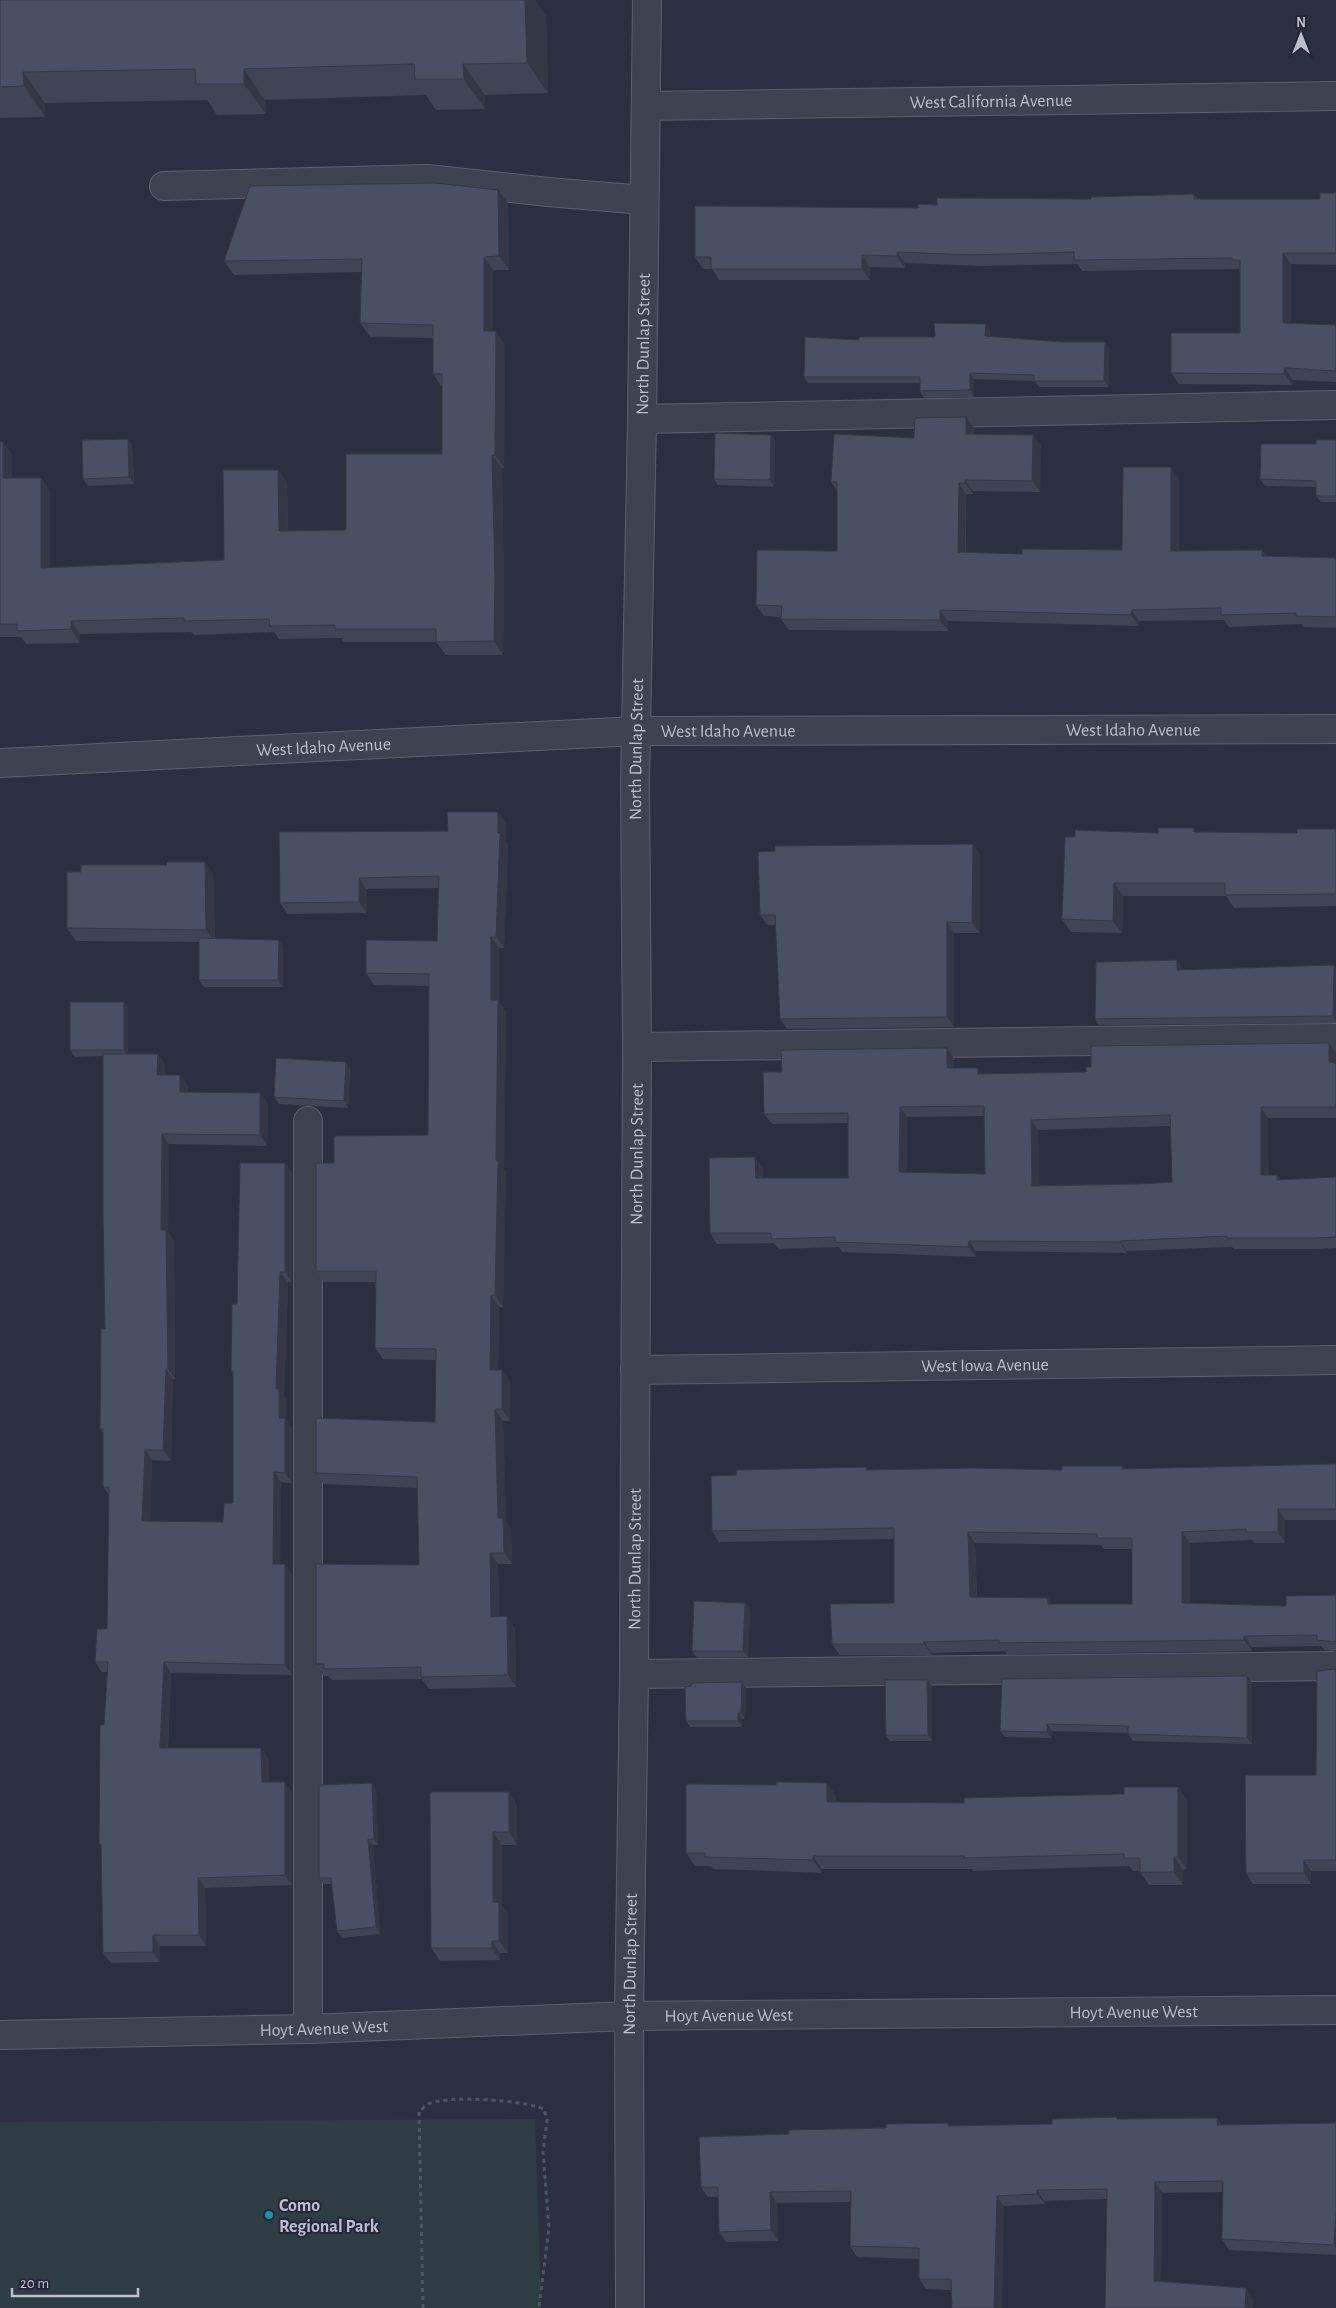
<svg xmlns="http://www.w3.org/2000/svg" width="1336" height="2308" font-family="'Alegreya Sans',sans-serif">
  <rect width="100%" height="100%" fill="#2b3041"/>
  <path fill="#2d3d43" d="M535,2119L541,2308H0V2122Z"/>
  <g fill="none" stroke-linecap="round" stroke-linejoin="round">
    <defs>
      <g id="minor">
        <path id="s1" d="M646,106L1336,96"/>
        <path d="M164,186L427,179L548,192L644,200"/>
        <path d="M642,419L1336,405"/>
        <path id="s2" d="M0,763L637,731L1336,729"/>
        <path d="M637,1047L1336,1038"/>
        <path id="s3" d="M635,1370L1336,1360"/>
        <path d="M634,1674L1336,1666"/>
        <path d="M308,2029V1121"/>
        <path id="s4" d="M0,2035L308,2029L629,2016L1336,2010"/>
        <path id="s5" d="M630,2308L629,2016L634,1674L637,1047L635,783L642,419L647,0"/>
      </g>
    </defs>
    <use href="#minor" stroke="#5d606f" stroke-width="30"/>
    <path stroke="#4b585f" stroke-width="3" stroke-dasharray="4 4" stroke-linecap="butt" d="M423,2308L419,2112C421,2110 425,2106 428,2104C448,2095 523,2100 544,2109L547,2120L543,2152L549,2227L539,2308"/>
    <use href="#minor" stroke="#3e4351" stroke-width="28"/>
  </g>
  <g fill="#404555" fill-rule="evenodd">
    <path d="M0,0L546,16L548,93L485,95V109L436,110L426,95L265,100L266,114L217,115L207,100L45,103V117L0,118Z"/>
    <path d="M1336,193V265L1291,264V323L1336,325V382L1293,380L1292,385L1179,384L1171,373L1240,333V272L1239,269L1082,271L1077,264L979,266L905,263V268L870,267V280H719L712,269H703L695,257L918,208L937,205L1091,199L1194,194L1197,199H1320Z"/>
    <path d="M508,203L509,270H493V331L505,345L504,468H502L504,592L503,655H446L436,642H344L341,638L279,639L274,632L194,635L191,632L80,634V643L26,644L21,637H0V442H3L12,455V478H41L50,491V567L224,560L278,470L287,483L288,531L346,530L442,454V387L433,374V338L370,337L360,323L361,272L234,275L224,261Z"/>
    <path d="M990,331V337L1063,342H1105L1109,349V387H1039L1034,381L974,379V397L924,398L920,391V383H808L804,377L935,337Z"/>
    <path d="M974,428V434L1041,446L1040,492L973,491V494H966V553L1022,554L1122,550L1179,478V551L1266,556L1336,558V628L1303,627L1301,624L1229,627L1224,620L1139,621V626L948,621V631L789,630L781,619V617L764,616L756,605L837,551V490L831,482L914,438Z"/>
    <path d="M771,435L775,441L774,487L718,485L714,479Z"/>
    <path d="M128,439L132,445L134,484L88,486L83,479Z"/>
    <path d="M1336,440V502H1321L1316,496V487L1265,486L1260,479L1316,444Z"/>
    <path d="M506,823V842L508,844L504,948H499V1002L506,1011L504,1169L506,1172L503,1307H499L498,1370L510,1382V1421H503L506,1522L511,1529L512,1564H498L499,1617L515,1628L516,1687L429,1689L422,1679L332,1680L328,1676H324L316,1664L419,1565L417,1488L324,1484L316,1473L435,1422L436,1360L383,1359L375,1348L376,1282H324L316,1271L334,1163L428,1135L429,986L374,985L366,973L437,941L438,888L367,889V913L288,914L280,903L448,831Z"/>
    <path d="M1336,829V906L1234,908L1226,896H1123L1122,933L1071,932L1062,919L1075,837L1196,832L1297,833Z"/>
    <path d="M973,844L980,855V933H954V1027L787,1029L780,1019L776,925H767L760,915Z"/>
    <path d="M205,862L213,874L215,939L283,946V987H204L199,980V942L76,941L67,928L81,872Z"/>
    <path d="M1334,965L1336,969V1023L1099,1025L1095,1019L1182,967V970Z"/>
    <path d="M124,1002L128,1009V1054L165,1064L164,1075H180L188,1086L187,1092L260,1093L268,1104L267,1146L169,1144L168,1232L174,1240L175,1379H173L171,1461L152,1460L150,1522H223L233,1503V1375L231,1371L237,1304L285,1163L292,1174V1282H288L284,1396L286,1399V1419L292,1429V1483L281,1482L280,1564L292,1575V1675L171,1673L168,1748L269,1759V1782L292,1792V1885L205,1888L206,1946H160V1962L111,1963L103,1953L101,1847L99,1844L104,1725L108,1672H102L95,1662L107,1629L109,1495L103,1487V1433L100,1429L105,1329L103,1056L75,1057L70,1050Z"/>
    <path d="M947,1048L954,1059V1068L982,1074L1086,1072L1336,1053V1118H1268V1175H1277L1280,1180L1336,1177V1248L1319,1249H1234L1232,1247L1127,1251V1253L976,1251V1257L842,1252L839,1247L778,1249L774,1243L717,1244L710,1233L763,1167V1178H848V1123L772,1124L764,1114L782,1072ZM984,1116L985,1174L907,1172V1117ZM1171,1126L1172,1182L1140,1184L1039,1185L1038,1130Z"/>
    <path d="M346,1062L350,1068L348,1108L279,1104L274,1097Z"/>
    <path d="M1336,1464V1520H1285V1543H1254L1252,1540L1190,1543V1603L1286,1606L1336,1595V1652L1325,1650L1321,1646L1252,1647V1651L1007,1654L1005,1651L932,1653V1655H840L832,1644L894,1603V1539L719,1542L712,1531L866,1467L868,1470H1062ZM975,1543L1101,1545L1104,1549H1132V1604H1052L977,1597Z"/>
    <path d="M745,1603L750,1609L748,1657L697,1658L692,1651Z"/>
    <path d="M1336,1669V1871H1311V1884H1253L1246,1873L1316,1775Z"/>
    <path d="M1252,1683V1744L1133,1741L1128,1734V1733L1052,1731V1738L1005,1737L1000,1731Z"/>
    <path d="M932,1686V1741H890L886,1735Z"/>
    <path d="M746,1688L745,1719H742V1727H690L686,1721Z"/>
    <path d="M372,1783L376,1790L378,1845H373L380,1934L342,1938L337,1931L332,1884H324L319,1878Z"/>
    <path d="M1178,1787L1187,1800V1869L1183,1870V1885H1149L1140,1872V1871H1133L1129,1866L973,1871L972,1869H822V1873L713,1869L711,1866H695L686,1853L836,1795V1802L964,1803L1124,1794Z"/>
    <path d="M430,1792L517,1805V1845H502V1906L508,1914V1953H500V1960L440,1961L431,1948Z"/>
    <path d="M1117,2117L1118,2119L1217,2118L1222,2125L1336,2123V2255L1229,2250L1222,2239L1223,2192L1162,2193L1161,2282L1254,2299L1105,2308L1107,2199L1044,2201L1045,2204L1004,2206L951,2290L926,2289L919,2279V2259L857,2257L850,2246L851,2202L777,2203L778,2241L726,2242L719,2232L718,2197H708L701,2187L789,2134L948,2123L950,2126L1052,2124Z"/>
  </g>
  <g fill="#343845">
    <path d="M525,0H535L546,16L548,93L527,63Z"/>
    <path d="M463,64L485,95V109L464,79Z"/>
    <path d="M244,69L265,100L266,114L244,84Z"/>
    <path d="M23,72L45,103V117L24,86Z"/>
    <path d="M498,190L508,203L509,270L499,256Z"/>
    <path d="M897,252L905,263V268L897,256Z"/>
    <path d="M1283,253L1291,264V334L1283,323Z"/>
    <path d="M862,255L870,267V280L862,269Z"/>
    <path d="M484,257L493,270V345L484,331Z"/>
    <path d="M986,324L990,331L989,343L985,336Z"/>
    <path d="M496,331L505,345L504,468L495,455Z"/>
    <path d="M1105,342L1109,349V387L1104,381Z"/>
    <path d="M1285,368L1293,380L1292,385L1284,374Z"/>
    <path d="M970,373L974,379V397L970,390Z"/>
    <path d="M966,417L974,428V445L966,434Z"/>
    <path d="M771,435L775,441L774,487L770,480Z"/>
    <path d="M1033,435L1041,446L1040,492L1032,481Z"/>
    <path d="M128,439L132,445L134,484L129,477Z"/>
    <path d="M3,442L12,455V491L3,478Z"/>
    <path d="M492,455L502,468L504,592L503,655L494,641Z"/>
    <path d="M1171,467L1179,478V562L1171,551Z"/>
    <path d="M278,470L287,483L288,544L279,531Z"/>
    <path d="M41,478L50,491V581L41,568Z"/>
    <path d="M965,480L973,491V494L965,483Z"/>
    <path d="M959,483L966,494L965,563L958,552Z"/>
    <path d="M1262,550L1270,561L1262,556Z"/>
    <path d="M940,610L948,621V631L940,620Z"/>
    <path d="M1132,610L1139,621V626L1131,615Z"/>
    <path d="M71,621L80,634V643L71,629Z"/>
    <path d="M498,812L506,823V842L508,844L504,948L496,937Z"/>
    <path d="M973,844L980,855V933L972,923Z"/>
    <path d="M205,862L213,874L215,942L206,930Z"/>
    <path d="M359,878L367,889V913L359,902Z"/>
    <path d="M1114,883L1123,896L1122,933L1113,921Z"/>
    <path d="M947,922L954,933V1027L947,1017Z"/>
    <path d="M491,937L499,948V1002L506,1011L504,1169L506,1172L503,1307L495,1295L496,1160L491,1000Z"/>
    <path d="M279,940L283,946V987L278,980Z"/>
    <path d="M1177,960L1182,967V976L1177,970Z"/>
    <path d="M1334,965L1336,969V1021L1333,1016Z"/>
    <path d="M124,1002L128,1009V1056L124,1050Z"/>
    <path d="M1329,1043L1336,1053V1072L1329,1062Z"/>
    <path d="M947,1048L954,1059V1078L947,1068Z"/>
    <path d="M158,1054L165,1064L164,1085L157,1075Z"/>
    <path d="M346,1062L350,1068L348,1108L344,1101Z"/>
    <path d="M978,1068L985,1078L978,1074Z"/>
    <path d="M180,1075L188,1086L187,1103L180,1092Z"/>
    <path d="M260,1093L268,1104L267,1146L260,1135Z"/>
    <path d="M900,1107L907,1117V1182L899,1172Z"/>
    <path d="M1261,1107L1268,1118L1269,1185L1261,1175Z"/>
    <path d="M1031,1120L1038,1130L1040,1196L1032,1186Z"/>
    <path d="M162,1134L169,1144L168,1232L174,1240L175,1379L168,1369L161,1230Z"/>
    <path d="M755,1157L763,1167V1188L756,1178Z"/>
    <path d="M285,1163L292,1174V1282L285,1272Z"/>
    <path d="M969,1241L976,1251V1257L968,1247Z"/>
    <path d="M1120,1241L1127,1251V1253L1120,1242Z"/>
    <path d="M280,1272L288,1282L284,1396L286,1399V1419L292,1429V1483L285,1473L279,1418L276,1389Z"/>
    <path d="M491,1295L499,1307L498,1382L490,1370Z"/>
    <path d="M166,1369L173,1379L171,1461L163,1450Z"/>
    <path d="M502,1370L510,1382V1421L502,1409Z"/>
    <path d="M495,1409L503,1421L506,1522L511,1529L512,1564L504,1553L498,1518Z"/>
    <path d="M145,1450L152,1460L150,1532L142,1521Z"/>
    <path d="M274,1472L281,1482L280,1574L273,1564Z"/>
    <path d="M1278,1509L1285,1520V1543L1278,1532Z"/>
    <path d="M968,1532L975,1543L977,1608L970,1597Z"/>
    <path d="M1182,1532L1190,1543V1614L1182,1603Z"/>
    <path d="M490,1553L498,1564L499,1628L491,1617Z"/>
    <path d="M285,1564L292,1575V1675L285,1665Z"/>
    <path d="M1048,1598L1056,1609L1048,1604Z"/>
    <path d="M745,1603L750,1609L748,1657L743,1651Z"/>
    <path d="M507,1616L515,1628L516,1687L508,1675Z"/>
    <path d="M1244,1636L1252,1647V1651L1244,1640Z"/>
    <path d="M924,1642L932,1653V1655L924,1644Z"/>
    <path d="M164,1662L171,1673L167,1759L160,1748Z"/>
    <path d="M1247,1676L1252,1683V1744L1247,1738Z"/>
    <path d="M927,1680L932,1686V1741L928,1735Z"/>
    <path d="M742,1682L746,1688L745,1719L741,1713Z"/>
    <path d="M738,1713L742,1719V1727L738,1721Z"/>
    <path d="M1047,1724L1052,1731V1738L1047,1732Z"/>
    <path d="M261,1748L269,1759V1793L262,1782Z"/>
    <path d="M285,1782L292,1792V1885L285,1875Z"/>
    <path d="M372,1783L376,1790L378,1845L374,1839Z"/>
    <path d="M827,1783L836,1795V1814L827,1802Z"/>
    <path d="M1178,1787L1187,1800V1869L1178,1857Z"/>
    <path d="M509,1792L517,1805V1845L509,1832Z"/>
    <path d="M493,1832L502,1845V1906L508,1914V1953L499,1941L493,1902Z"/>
    <path d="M368,1839L373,1845L380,1934L376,1927Z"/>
    <path d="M813,1856L822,1869V1873L813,1860Z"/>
    <path d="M1174,1857L1183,1870V1885L1174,1872Z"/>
    <path d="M1304,1860L1311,1871V1884L1304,1873Z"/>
    <path d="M198,1878L205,1888L206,1946L199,1935Z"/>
    <path d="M153,1935L160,1946V1962L153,1952Z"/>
    <path d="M492,1941L500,1953V1960L492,1948Z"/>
    <path d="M1217,2118L1224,2128L1217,2125Z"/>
    <path d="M1155,2182L1162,2193L1161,2292L1154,2281Z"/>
    <path d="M1037,2190L1044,2201L1045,2204L1037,2194Z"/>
    <path d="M770,2192L777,2203L778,2241L771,2230Z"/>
    <path d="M997,2196L1004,2206L1002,2308H994Z"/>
    <path d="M1336,2212V2248L1334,2245Z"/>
    <path d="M1246,2288L1254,2299L1253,2308H1245Z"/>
  </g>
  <g fill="#4a5063" stroke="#343845" fill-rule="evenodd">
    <path d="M0,0H525L527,63L463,64L464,79H415L414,64L244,69V84H196L195,69L23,72L24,86L0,87Z"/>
    <path d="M435,183L498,190L499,256L484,257V331H496L495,455H492L495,579L494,641L436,642V629H335V625L270,626L269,619L184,621V618L71,621V629L17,631V624H0V442H3V478H41V568L224,560L223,470H278L279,531L346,530V454H442V374H433V325L360,323L362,259L224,261L250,186Z"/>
    <path d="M1320,193H1336V253H1283V323L1336,325V371L1285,368L1284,374L1171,373V333H1240V260H1232V258L1074,260V252L971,255L897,252V256L862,255V269H711V257H695V206L918,208V204L937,205V198L1091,199V197L1194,194V199H1320Z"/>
    <path d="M934,323L986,324L985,336L1063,342H1105L1104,381H1034V375L970,373V390L920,391V377H804L805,337L859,340V337H935Z"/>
    <path d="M966,417V434L1033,435L1032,481L965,480V483H959L958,552L1022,554V549L1122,550L1123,467H1171V551L1262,550V556L1336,558V617L1296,616V613L1221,615V608L1132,610L1131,615L940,610V620L781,619L782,606L756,605L757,550L837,551V482H831L834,434L914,438L915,418Z"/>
    <path d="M715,433L771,435L770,480L714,479Z"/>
    <path d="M128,439L129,477L83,479L82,440Z"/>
    <path d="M1316,440H1336V496H1316V481L1260,479L1261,444H1316Z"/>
    <path d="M447,812H498V833H500L496,937H491V1000H498L496,1160H498L495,1295H491L490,1370H502V1409H495L498,1518H503L504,1553H490L491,1617L507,1616L508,1675L421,1677V1667L324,1669V1664H316V1564L419,1565L417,1477L316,1473V1418L435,1422L436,1349L375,1348L376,1271H316V1163H334V1136L428,1135L429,974L366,973V940L437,941L439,876L359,878V902L280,903L279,832L448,831Z"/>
    <path d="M1158,828H1194V832L1297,833V829H1336V894L1225,895V883H1114L1113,921L1062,919L1065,837H1075V830L1158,833Z"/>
    <path d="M973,844L972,923L947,922V1017L780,1019L775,915H760L758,852L775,851V846Z"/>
    <path d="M166,862H205L206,930L67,928V872H81V865H167Z"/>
    <path d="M199,938L279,940L278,980H199Z"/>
    <path d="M1177,960V970L1334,965L1333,1016L1095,1019L1096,962Z"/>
    <rect x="70" y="1002" width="54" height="48"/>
    <path d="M1329,1043V1062L1336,1063V1107H1261V1175H1277V1180L1336,1177V1237L1312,1238H1227V1236L1120,1241V1242L969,1241L968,1247L835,1242V1237L771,1239V1233H710L709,1158L755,1157L756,1178H848V1113L764,1114L763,1072H782L781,1050L947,1048V1068H978V1074L1086,1072V1067H1091V1046ZM984,1106L985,1174L899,1172L900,1107ZM1170,1115L1172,1182L1140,1184L1032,1186L1031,1120Z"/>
    <path d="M103,1054H158L157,1075H180V1092L260,1093V1135L162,1134L161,1230H166L168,1369H166L163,1450H145L142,1521L223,1522L224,1503H233V1371H231L232,1304H237L240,1163H285V1272H280L276,1389H279V1418H285V1473L274,1472L273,1564H285V1665L164,1662L160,1748H261L262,1782H285V1875L198,1878L199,1935H153V1952L103,1953L101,1844H99L100,1725H104L108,1662H95L97,1629H107L109,1487H103V1429H100L101,1329H105L103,1216Z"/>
    <path d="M276,1058L346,1062L344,1101L274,1097Z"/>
    <path d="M1336,1464V1509H1278V1532H1246V1529L1182,1532V1603L1286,1606V1596L1336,1595V1642L1317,1640V1635L1244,1636V1640L999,1643V1640L924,1642V1644H832L830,1604L894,1603V1528L712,1531L711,1476L736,1475V1470L866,1467V1470L974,1468L1062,1470V1466H1122V1469ZM968,1532L1097,1534V1538H1132V1604H1048V1598L970,1597Z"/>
    <path d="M694,1601L745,1603L743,1651H692Z"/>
    <path d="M1336,1669V1860H1304V1873H1246L1245,1775H1316L1317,1671Z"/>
    <path d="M1247,1676V1738L1128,1734V1726L1047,1724V1732L1000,1731L1002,1679Z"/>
    <path d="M885,1680H927L928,1735H886Z"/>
    <path d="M742,1682L741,1713H738V1721H686L685,1687L691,1686L692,1683Z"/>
    <path d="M776,1782L827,1783V1802L964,1803V1798L1124,1794V1787H1178V1857H1174V1872H1140V1858H1124V1854L964,1858V1856H813V1860L705,1857V1853H686V1784L776,1785Z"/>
    <path d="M372,1783L374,1839H368L376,1927L337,1931L331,1878H319V1785Z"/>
    <path d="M430,1792H509V1832H493V1902H499V1941H492V1948H431Z"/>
    <path d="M1117,2117V2119L1217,2118V2125L1336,2123V2212L1334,2245L1222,2239L1223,2181L1155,2182L1154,2281L1246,2288L1245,2308H1105L1107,2189L1037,2190V2194L997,2196L994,2308H952L951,2279H919V2248L850,2246L851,2191L770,2192L771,2230L719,2232L718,2187H701L699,2137L789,2134V2130L886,2128V2124L948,2123V2126L1052,2124V2119Z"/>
  </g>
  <circle fill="#0f9aa8" stroke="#232737" stroke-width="2" cx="269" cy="2215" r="5"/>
  <g text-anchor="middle" stroke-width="4" stroke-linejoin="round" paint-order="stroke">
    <g font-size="18" fill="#bcbfcb" stroke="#232737">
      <text dy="6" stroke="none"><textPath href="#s1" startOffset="345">West California Avenue</textPath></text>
      <text dy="6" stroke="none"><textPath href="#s5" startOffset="1964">North Dunlap Street</textPath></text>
      <text dy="6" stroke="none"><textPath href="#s2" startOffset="1134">West Idaho Avenue</textPath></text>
      <text dy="6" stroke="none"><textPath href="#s2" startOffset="729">West Idaho Avenue</textPath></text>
      <text dy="6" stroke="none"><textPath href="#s2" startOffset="324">West Idaho Avenue</textPath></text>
      <text dy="6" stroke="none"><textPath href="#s5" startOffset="1559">North Dunlap Street</textPath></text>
      <text dy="6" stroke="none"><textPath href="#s5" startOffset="1154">North Dunlap Street</textPath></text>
      <text dy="6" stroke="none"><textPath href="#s3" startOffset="350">West Iowa Avenue</textPath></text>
      <text dy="6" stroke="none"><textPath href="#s5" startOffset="749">North Dunlap Street</textPath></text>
      <text dy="6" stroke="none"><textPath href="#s5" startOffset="344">North Dunlap Street</textPath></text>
      <text dy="6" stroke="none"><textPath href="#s4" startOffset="1134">Hoyt Avenue West</textPath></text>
      <text dy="6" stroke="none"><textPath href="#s4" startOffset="729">Hoyt Avenue West</textPath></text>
      <text dy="6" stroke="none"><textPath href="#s4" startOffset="324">Hoyt Avenue West</textPath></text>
    </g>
    <g font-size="18" font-weight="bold" fill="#bcbfcb" stroke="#232737" text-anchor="start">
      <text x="279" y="2211">Como<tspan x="279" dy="21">Regional Park</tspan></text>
    </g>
  </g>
  <g transform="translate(1301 35)" stroke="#232737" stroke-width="4" paint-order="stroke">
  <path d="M0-4L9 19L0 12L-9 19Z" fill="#bcbfcb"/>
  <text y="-8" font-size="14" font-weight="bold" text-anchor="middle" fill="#bcbfcb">N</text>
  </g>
  <path d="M12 2288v8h126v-8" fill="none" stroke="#bcbfcb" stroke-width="2.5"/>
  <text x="20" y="2288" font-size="15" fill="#bcbfcb" stroke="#232737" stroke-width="4" paint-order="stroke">20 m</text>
</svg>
